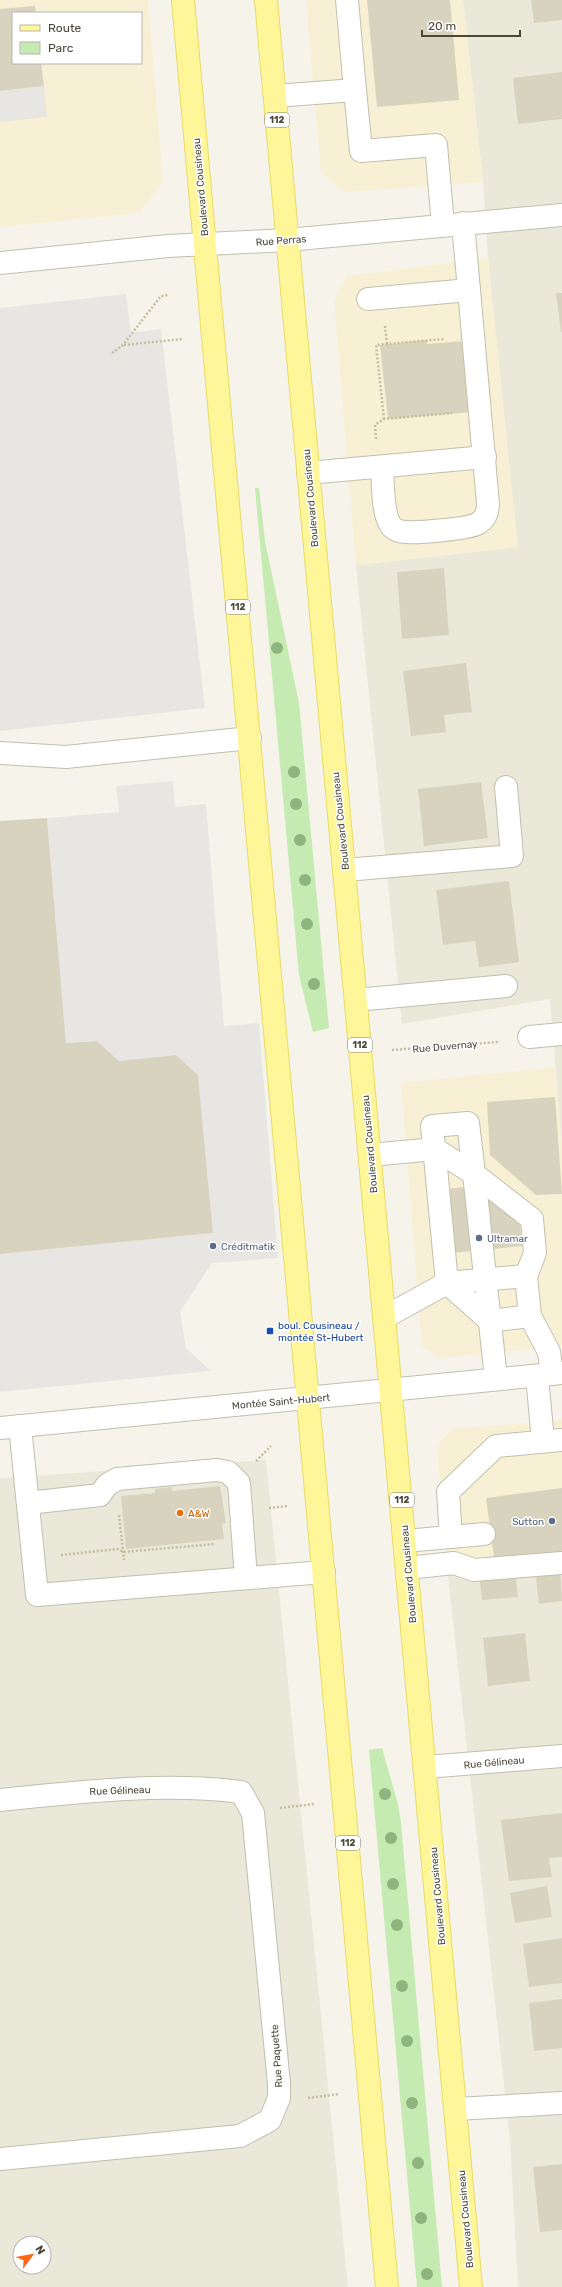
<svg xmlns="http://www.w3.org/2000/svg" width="562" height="2287" font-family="Rubik,sans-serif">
  <rect width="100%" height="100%" fill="#f6f4ea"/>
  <g fill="#eae8d8" fill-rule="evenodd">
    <path d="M463,0H562V1148L550,999L402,1024L356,565L517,547L488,258L483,182Z"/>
    <path d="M266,1460L348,2287H0V1478ZM20,2243H44V2267H20Z"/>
    <path d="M562,1564V2287H518L510,2139L448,1576Z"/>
  </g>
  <g fill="#f8f0d5" fill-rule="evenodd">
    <path d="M0,0H148L163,181L139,213L0,227ZM13,13H141V63H13Z"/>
    <path d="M306,0H463L483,182L345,192L321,172Z"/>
    <path d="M488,258L518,547L356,565L334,300L347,276Z"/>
    <path d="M555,1067L562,1148V1346L439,1358L422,1346L401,1083Z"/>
    <path d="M562,1420V1564L448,1576L437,1446L452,1429Z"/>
  </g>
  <g fill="#c6ebb2">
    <path d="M255,488H259L265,541L299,703L329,1028L313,1032L299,975Z"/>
    <path d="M382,1748L398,1804L401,1822L442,2287H417L369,1750Z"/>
  </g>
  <g fill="#e7e6e2">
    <path d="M44,86L47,117L0,122V91Z"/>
    <path d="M126,294L131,333L161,329L205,708L0,731V308Z"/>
    <path d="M173,781L175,807L206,804L224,1026L259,1023L278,1258L212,1263L180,1312L186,1348L211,1371L0,1392V1254L213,1233L198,1075L176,1055L119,1061L97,1041L66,1043L47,818L119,812L116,786Z"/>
  </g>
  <g fill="#d8d3bf">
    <path d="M367,0H450L459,100L377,107Z"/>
    <path d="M531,0H562V20L534,23Z"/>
    <path d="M35,6L36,13H13V63H41L44,86L0,91V9Z"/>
    <path d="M562,72V119L518,124L513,78Z"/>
    <path d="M556,293H562V332H561Z"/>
    <path d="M427,340V344L465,341L472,412L388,419L380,345Z"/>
    <path d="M444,568L449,635L402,639L397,572Z"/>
    <path d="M466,663L472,712L444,715L446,732L411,736L403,671Z"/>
    <path d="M481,782L488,838L424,846L418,789Z"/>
    <path d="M47,818L66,1043L97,1041L119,1061L176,1055L198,1075L213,1233L0,1254V821Z"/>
    <path d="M509,881L519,962L479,967L475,941L443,945L436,890Z"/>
    <path d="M555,1097L562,1194L536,1195L490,1155L487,1102Z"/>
    <path d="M474,1186L520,1225L522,1246L452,1253L446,1189Z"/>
    <path d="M220,1486L226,1523L222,1524L224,1539L126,1549L121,1496L155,1493V1489L172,1487V1491Z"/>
    <path d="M562,1488V1556L495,1564L486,1498Z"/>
    <path d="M560,1566L562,1601L539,1604L535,1569Z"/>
    <path d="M515,1572L518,1597L482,1600L479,1575Z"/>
    <path d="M525,1633L530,1681L488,1686L483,1638Z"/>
    <path d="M562,1813V1857L549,1858L552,1877L509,1881L501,1820Z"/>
    <path d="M547,1886L552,1917L515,1923L510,1893Z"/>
    <path d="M562,1938V1983L529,1987L523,1944Z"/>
    <path d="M562,1999V2048L534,2051L529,2003Z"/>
    <path d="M562,2164V2230L540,2232L533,2167Z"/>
  </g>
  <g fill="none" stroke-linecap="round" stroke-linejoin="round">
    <defs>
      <g id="minor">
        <path d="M355,90L361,151L436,145L443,225"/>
        <path d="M275,96L355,90L347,0"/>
        <path d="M0,263L168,246L287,240L562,215"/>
        <path d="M368,299L469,290L463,223"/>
        <path d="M382,467C383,482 382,516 392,527C396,531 401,532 406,532C418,533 467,529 477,524C485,520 488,512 488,504L469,290"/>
        <path d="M308,473L485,457"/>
        <path d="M0,753L66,757L250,738"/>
        <path d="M345,870L512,856L506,787"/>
        <path d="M356,1000L506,986"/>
        <path d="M529,1037L562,1034"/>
        <path d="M370,1155L435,1149L474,1174L496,1379"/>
        <path d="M526,1276L535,1253L532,1219L474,1174L468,1123L432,1126L447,1283L490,1321L530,1316"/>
        <path d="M385,1317L447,1283L526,1276L530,1316L549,1352L552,1374"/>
        <path d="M537,1376L543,1441"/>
        <path d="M20,1426L37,1595L324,1572"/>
        <path d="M0,1428L562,1373"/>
        <path d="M28,1503L100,1495L107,1485L117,1479L217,1470L228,1472L239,1483L246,1578"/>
        <path d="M451,1537L448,1492L496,1446L562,1440"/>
        <path d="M405,1541L484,1534"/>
        <path d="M408,1568L454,1563L474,1570L562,1563"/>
        <path d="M426,1767L562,1756"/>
        <path d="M0,1800C80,1792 161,1782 241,1792L253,1813L279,2084V2098L270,2120L240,2136L0,2159"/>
        <path d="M456,2109L562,2103"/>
      </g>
      <g id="major">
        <path d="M183,0L387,2287"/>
        <path d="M266,0L471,2287"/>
      </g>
    </defs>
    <use href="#minor" stroke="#c2bfac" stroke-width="24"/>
    <use href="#major" stroke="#e9db65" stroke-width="24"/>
    <g stroke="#c4be9d" stroke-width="2.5" stroke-dasharray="2 2" stroke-linecap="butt">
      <path d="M385,326L387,344"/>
      <path d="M124,345L182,339"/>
      <path d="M112,353L123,345L161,296L168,295"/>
      <path d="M384,419L376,345L444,339"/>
      <path d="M376,439L375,425L384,419L452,413"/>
      <path d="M392,1050L498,1042"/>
      <path d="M256,1461L271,1446"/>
      <path d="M269,1508L287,1506"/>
      <path d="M119,1515L124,1560"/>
      <path d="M61,1555L118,1549L123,1552L215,1544"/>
      <path d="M280,1808L314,1804"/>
      <path d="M308,2098L339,2094"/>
    </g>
    <use href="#minor" stroke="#fff" stroke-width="22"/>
    <use href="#major" stroke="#fff69a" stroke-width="22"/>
  </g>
  <g fill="#8eb47f">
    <circle cx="277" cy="648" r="6"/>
    <circle cx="294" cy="772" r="6"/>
    <circle cx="296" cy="804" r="6"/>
    <circle cx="300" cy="840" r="6"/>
    <circle cx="305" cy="880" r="6"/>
    <circle cx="307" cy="924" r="6"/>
    <circle cx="314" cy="984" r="6"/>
    <circle cx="385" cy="1794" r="6"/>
    <circle cx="391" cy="1838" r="6"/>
    <circle cx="393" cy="1884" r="6"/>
    <circle cx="397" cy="1925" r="6"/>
    <circle cx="402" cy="1986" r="6"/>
    <circle cx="407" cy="2041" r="6"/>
    <circle cx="412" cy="2103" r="6"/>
    <circle cx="418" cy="2163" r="6"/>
    <circle cx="421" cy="2218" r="6"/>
    <circle cx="427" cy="2274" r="6"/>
  </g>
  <g fill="#5c6f8a" stroke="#fff" stroke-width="1.5">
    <circle cx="479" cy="1238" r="4"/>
    <circle cx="213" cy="1246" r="4"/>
    <circle cx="552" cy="1521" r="4"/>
  </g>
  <rect fill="#1a4fb4" stroke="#fff" stroke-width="1.5" x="266" y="1327" width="8" height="8" rx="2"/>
  <circle fill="#e8710a" stroke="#fff" stroke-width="1.5" cx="180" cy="1513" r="4"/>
  <g text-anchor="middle" stroke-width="3" stroke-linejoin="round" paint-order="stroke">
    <g fill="#fff" stroke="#807e74" stroke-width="1">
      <rect x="265" y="113" width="24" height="14" rx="3"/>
      <rect x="226" y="600" width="24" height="14" rx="3"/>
      <rect x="348" y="1038" width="24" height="14" rx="3"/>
      <rect x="390" y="1493" width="24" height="14" rx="3"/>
      <rect x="336" y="1836" width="24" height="14" rx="3"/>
    </g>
    <g font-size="9" font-weight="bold" fill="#4a4738">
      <text x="277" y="123">112</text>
      <text x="238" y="610">112</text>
      <text x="360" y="1048">112</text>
      <text x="402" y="1503">112</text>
      <text x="348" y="1846">112</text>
    </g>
    <g font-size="10" fill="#4a4738" stroke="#fff">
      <text transform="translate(200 187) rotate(-95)" y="4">Boulevard Cousineau</text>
      <text transform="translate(281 240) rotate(-4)" y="4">Rue Perras</text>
      <text transform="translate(310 498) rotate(-95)" y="4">Boulevard Cousineau</text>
      <text transform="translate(340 821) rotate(-96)" y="4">Boulevard Cousineau</text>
      <text transform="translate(445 1046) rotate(-5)" y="4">Rue Duvernay</text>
      <text transform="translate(369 1144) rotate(-95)" y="4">Boulevard Cousineau</text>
      <text transform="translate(281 1401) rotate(-5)" y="4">Montée Saint-Hubert</text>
      <text transform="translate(408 1574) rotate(-95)" y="4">Boulevard Cousineau</text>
      <text transform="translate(494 1762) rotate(-5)" y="4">Rue Gélineau</text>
      <text transform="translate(120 1790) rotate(-2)" y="4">Rue Gélineau</text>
      <text transform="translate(437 1896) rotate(-95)" y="4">Boulevard Cousineau</text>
      <text transform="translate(276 2056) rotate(-94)" y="4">Rue Paquette</text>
      <text transform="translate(465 2219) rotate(-95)" y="4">Boulevard Cousineau</text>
    </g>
    <g font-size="10" fill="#4e5e75" stroke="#fff" text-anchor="start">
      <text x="487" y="1242">Ultramar</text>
      <text x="221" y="1250">Créditmatik</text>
      <text x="544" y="1525" text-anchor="end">Sutton</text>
    </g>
    <g font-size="10" fill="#164399" stroke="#fff" text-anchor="start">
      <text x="278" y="1329">boul. Cousineau /<tspan x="278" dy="12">montée St-Hubert</tspan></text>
    </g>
    <g font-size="10" fill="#c56008" stroke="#fff" text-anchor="start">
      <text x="188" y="1517">A&amp;W</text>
    </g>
  </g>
  <rect x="12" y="12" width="130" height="52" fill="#ffffff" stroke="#b7b5af"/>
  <rect x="20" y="25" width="20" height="6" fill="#fff69a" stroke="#b7b5af"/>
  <text x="48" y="32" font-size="12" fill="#4a4738">Route</text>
  <rect x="20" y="42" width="20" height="12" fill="#c6ebb2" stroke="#b7b5af"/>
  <text x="48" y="52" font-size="12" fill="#4a4738">Parc</text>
  <g transform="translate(32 2255) rotate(58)"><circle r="19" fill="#ffffff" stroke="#b7b5af"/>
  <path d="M0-3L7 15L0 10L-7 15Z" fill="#ff6718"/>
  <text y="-6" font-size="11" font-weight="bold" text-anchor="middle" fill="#4a4738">N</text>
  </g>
  <path d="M422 30v6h98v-6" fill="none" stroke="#4a4738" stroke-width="2"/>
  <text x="428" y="30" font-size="12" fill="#4a4738" stroke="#ffffff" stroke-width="3" paint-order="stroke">20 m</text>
</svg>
